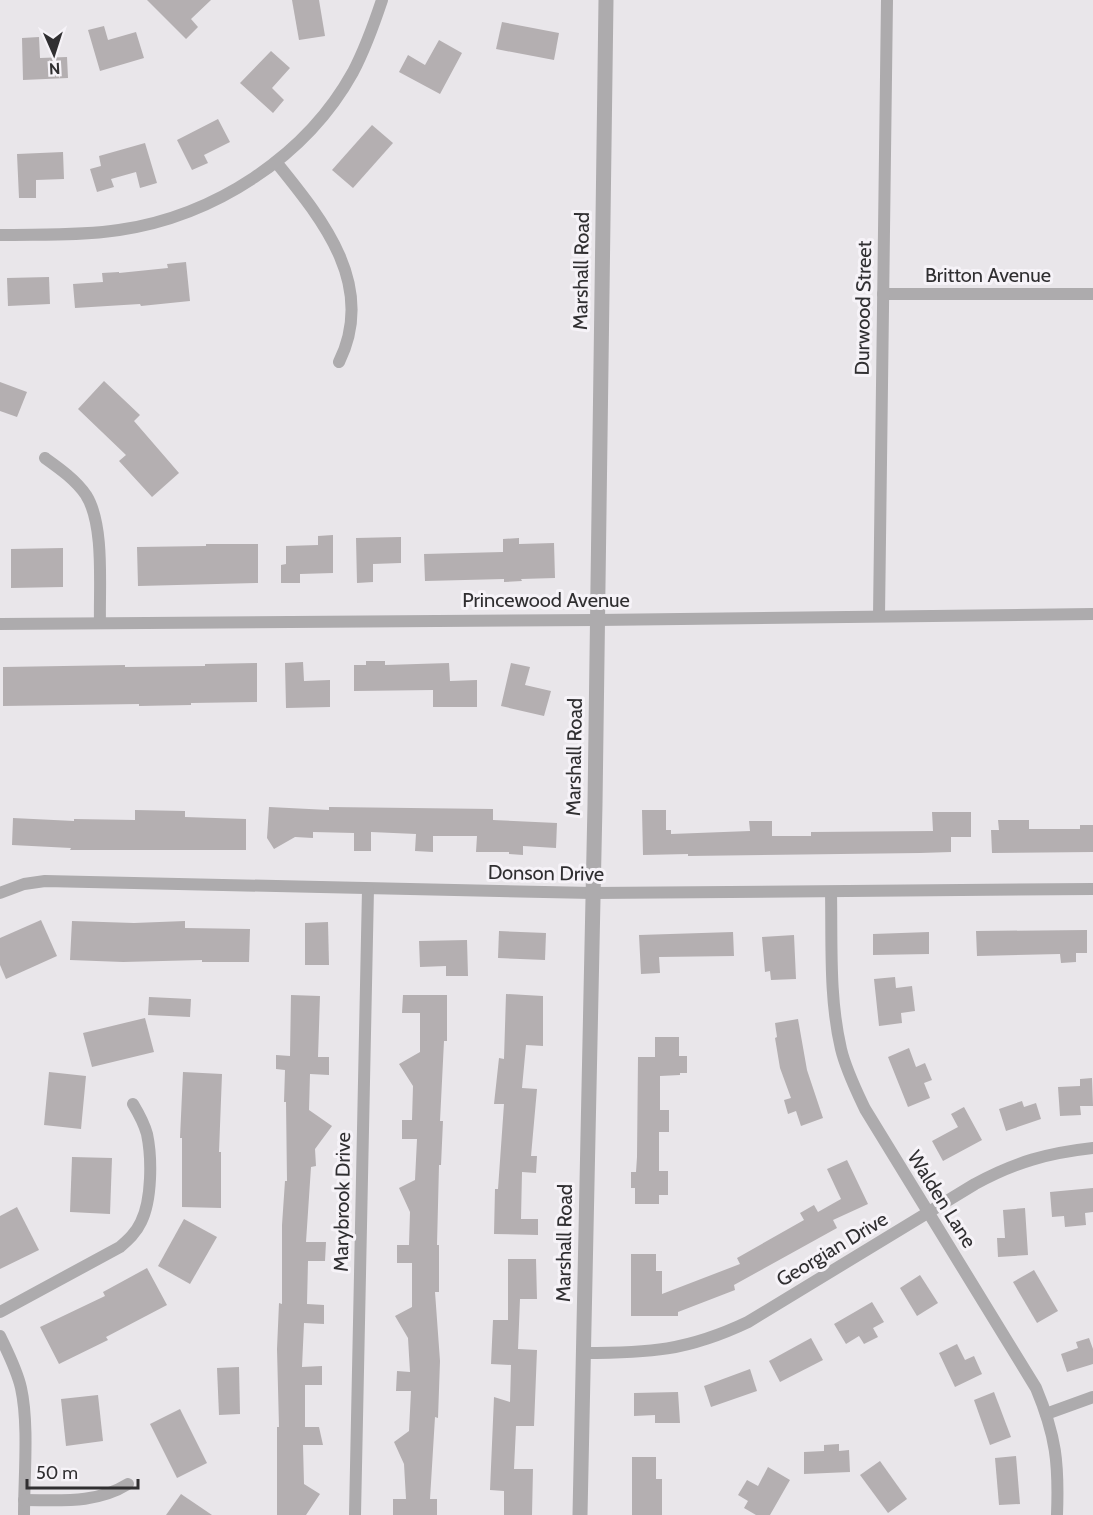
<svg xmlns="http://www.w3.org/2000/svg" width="1093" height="1515" font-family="Cabin,sans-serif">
  <rect width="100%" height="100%" fill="#e9e6ea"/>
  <g fill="#b4afb1">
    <path d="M147,0H211L191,19L198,27L186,39Z"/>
    <path d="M292,0H319L325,36L299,40Z"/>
    <path d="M502,22L559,33L554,60L496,49Z"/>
    <path d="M104,26L108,40L136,32L144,58L100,71L88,30Z"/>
    <path d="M39,37L40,58L67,57L68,78L23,80L22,38Z"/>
    <path d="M439,40L462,53L440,94L399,72L408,55L425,65Z"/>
    <path d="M271,51L290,68L272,88L284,100L273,113L240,83Z"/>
    <path d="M218,119L230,142L204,155L208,163L192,170L177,140Z"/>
    <path d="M372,125L393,143L353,188L332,170Z"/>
    <path d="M145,143L157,183L140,188L136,172L111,179L114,187L97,192L90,169L101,166L99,156Z"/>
    <path d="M63,152L64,179L36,180V198H19L17,154Z"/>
    <path d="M186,262L190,301L141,306L140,304L75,308L73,284L103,282L102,273L119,272V273L168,268L167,264Z"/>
    <path d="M49,277L50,304L8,306L7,278Z"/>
    <path d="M104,381L140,415L134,421L179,473L152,497L119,461L126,455L78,409Z"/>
    <path d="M0,382L27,392L17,417L0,411Z"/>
    <path d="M333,535V573L300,574V583H281V565L286,564V546L318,545V536Z"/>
    <path d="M401,537V563L373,564V582L357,583L356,538Z"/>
    <path d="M519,538V544L554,543L555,578L521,579L522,581L504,582V579L425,581L424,554L503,552V539Z"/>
    <path d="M206,544H258V583L138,586L137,547L206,546Z"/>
    <path d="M63,548V587L11,588V549Z"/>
    <path d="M366,661H385V665L449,663L450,681L477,680V707H433V690L354,691V665H366Z"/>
    <path d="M303,662L304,681L330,680V707L286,708L285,663Z"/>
    <path d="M257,663V702L191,703V705L139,706V704L3,706V667L125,665V667L205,666V664Z"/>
    <path d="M511,663L530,667L525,685L551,691L544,716L501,706Z"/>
    <path d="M269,807L329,810V807L493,809V820L557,823L556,848L523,846V855L509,854V852H476L477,836H433V852L415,851L416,834L371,832V851H354V833L313,832V838L295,837L274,849L267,838Z"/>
    <path d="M135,810L185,811V817L246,819V850H70L71,848L12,845L13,818L74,821V819L135,820Z"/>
    <path d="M642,810H666V830H671V834L750,831L749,821H772V836H811V832L933,831L932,812H971V837H951V852L920,853L688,856V854L643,855Z"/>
    <path d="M998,820H1029V829H1080V825H1093V852L992,853L991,830H999Z"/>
    <path d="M41,920L57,956L6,979L0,965V938Z"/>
    <path d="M72,921L134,923L185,921V928L250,929L249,962H202V960L123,962L70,960Z"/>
    <path d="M328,922L329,965H305V923Z"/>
    <path d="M1087,930V953H1076V962L1061,963L1060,954L977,956L976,931Z"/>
    <path d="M499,931L546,933L545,960L498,958Z"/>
    <path d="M733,932L734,956L659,957L660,973L641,974L639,935Z"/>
    <path d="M929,932V954L873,955V934Z"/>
    <path d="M794,935L796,979L771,980L770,971L765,972L762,937Z"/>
    <path d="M467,940L468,976H446V966L420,967L419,941Z"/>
    <path d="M895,977L896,988L912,986L915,1011L901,1013L902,1023L879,1026L874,979Z"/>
    <path d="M506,994L543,996V1046L526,1045L522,1088L537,1089L531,1156H537L536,1173L522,1172L521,1219H538V1235L494,1234L495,1189H498L504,1104H494L499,1058L504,1059Z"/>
    <path d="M291,995L320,996L318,1057H329V1075L310,1074L309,1110L332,1126L315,1149L316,1166L311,1167L306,1242H326L325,1261H308L307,1304L324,1305V1324L304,1323L302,1367L322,1366V1385H305V1427H319L323,1445H303L304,1484L320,1494L306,1515H277V1427H279L277,1349L279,1303L282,1304V1225L285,1181H287L286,1102H284L285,1070L276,1069V1055L290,1056Z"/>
    <path d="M403,995H447V1041H444L440,1121H443L441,1165H439L437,1245H439V1292H435L440,1361L438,1418L435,1417L430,1499H437V1515H393V1499H406L404,1464L394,1442L409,1431L411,1391H396L397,1371L410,1372L408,1338L395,1316L412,1307V1263H397V1245H409L410,1212L399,1188L415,1180L417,1139H402V1120H412L413,1086L399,1064L420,1052V1013H402Z"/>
    <path d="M149,997L191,999L190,1017L148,1015Z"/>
    <path d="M145,1018L154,1052L92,1067L83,1033Z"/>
    <path d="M798,1019L807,1070L823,1118L801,1126L796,1111L788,1114L784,1100L791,1098L780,1068L775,1038L777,1037L775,1023Z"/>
    <path d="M655,1037H679V1056H687V1073H680V1075L660,1076V1110H669V1132H659V1171H668V1195H659V1204H635V1188H631V1172H636L637,1157L638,1057H655Z"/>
    <path d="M909,1048L916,1067L925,1063L932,1080L924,1083L930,1098L908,1107L888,1057Z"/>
    <path d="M49,1072L86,1076L81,1129L44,1125Z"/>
    <path d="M183,1072L222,1074L219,1152H221V1208L182,1207V1138H180Z"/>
    <path d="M1092,1078L1093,1106H1080L1081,1115L1060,1116L1058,1087L1080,1086V1079Z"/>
    <path d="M1022,1101L1024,1107L1036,1103L1041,1119L1006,1131L999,1109Z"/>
    <path d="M964,1107L982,1140L943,1161L932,1141L958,1127L951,1114Z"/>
    <path d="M72,1157L112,1158L110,1214L70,1212Z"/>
    <path d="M847,1160L868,1204L833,1220L837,1228L734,1285L735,1290L678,1312V1316H631V1254H656V1271H662V1294L740,1264L737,1258L804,1220L800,1213L814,1205L818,1212L841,1199L827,1169Z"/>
    <path d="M1093,1188V1212L1085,1213L1086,1225L1065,1227L1064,1216L1052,1217L1050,1192Z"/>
    <path d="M17,1207L39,1250L0,1269V1216Z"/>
    <path d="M1025,1208L1028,1255L998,1257L997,1238H1005L1003,1210Z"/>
    <path d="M184,1219L217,1237L190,1284L158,1266Z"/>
    <path d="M508,1259H536L537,1299H520L518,1349L537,1350L534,1426H516L514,1469H533L532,1515H504V1491L490,1490L494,1397L510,1402L511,1365L491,1364L493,1320H508Z"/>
    <path d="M147,1268L167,1305L106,1337L108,1340L59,1364L40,1327L105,1296L103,1292Z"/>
    <path d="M1034,1270L1058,1311L1037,1323L1013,1282Z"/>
    <path d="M920,1275L938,1303L917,1316L900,1288Z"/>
    <path d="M872,1302L884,1322L873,1328L878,1337L864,1344L859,1336L846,1344L834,1324Z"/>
    <path d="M811,1338L823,1360L780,1382L769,1361Z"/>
    <path d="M1089,1338L1093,1349V1364L1067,1372L1061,1354L1078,1348L1076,1342Z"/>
    <path d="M957,1344L965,1360L974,1356L982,1374L955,1387L939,1353Z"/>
    <path d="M239,1367L240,1414L219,1415L217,1368Z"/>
    <path d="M750,1369L757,1391L711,1407L704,1386Z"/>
    <path d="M678,1392L680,1423H655V1415L634,1416V1393Z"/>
    <path d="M994,1392L1011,1437L990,1445L974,1400Z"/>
    <path d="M98,1395L103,1441L66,1446L61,1399Z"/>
    <path d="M180,1409L207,1463L177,1478L150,1424Z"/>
    <path d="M839,1444V1451L849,1450L850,1472L804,1474V1452L824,1451V1445Z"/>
    <path d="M1016,1456L1020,1504L999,1505L995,1458Z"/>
    <path d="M632,1457H656V1479H662V1515H632Z"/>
    <path d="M880,1461L907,1499L888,1513L860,1475Z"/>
    <path d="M768,1467L790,1480L770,1515H756L744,1508L748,1501L738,1495L747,1480L758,1486Z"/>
    <path d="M181,1494L212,1515H166Z"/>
  </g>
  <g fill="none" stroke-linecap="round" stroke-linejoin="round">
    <g stroke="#adabad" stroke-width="12">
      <path d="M276,162C322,219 377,285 339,362"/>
      <path d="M0,235C39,234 80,236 119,230C214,216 306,157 353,72C365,49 374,24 382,0"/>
      <path d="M883,294H1093"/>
      <path d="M45,458C59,468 76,480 86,495C105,525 99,588 100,623"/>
      <path d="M879,616L887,0"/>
      <path d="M0,624L597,620L1093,614"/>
      <path d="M831,892C832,944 829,998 841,1049C846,1070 856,1090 865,1109L1036,1388C1056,1436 1059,1463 1057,1515"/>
      <path d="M0,893L24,884L45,881L592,893L1093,889"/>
      <path d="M0,1312L120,1247C128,1240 136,1233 141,1222C152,1200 152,1158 147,1134C144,1123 139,1114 133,1104"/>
      <path d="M0,1336C8,1353 17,1370 21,1388C29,1424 24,1477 24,1515"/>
      <path d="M583,1353C649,1353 687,1351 748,1322L975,1184C1015,1162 1048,1153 1093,1148"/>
      <path d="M1046,1414L1093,1397"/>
      <path d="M24,1500C60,1500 96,1504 128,1484"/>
      <path d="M355,1515L368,889"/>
    </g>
    <path stroke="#adabad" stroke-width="15" d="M580,1515L595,804L606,0"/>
  </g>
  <g text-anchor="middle" stroke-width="6" stroke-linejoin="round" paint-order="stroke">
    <g font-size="20" fill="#302f31" stroke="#f6f3f8">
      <text transform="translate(581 271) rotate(-89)" y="7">Marshall Road</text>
      <text x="988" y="282">Britton Avenue</text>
      <text transform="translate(863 308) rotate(-89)" y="7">Durwood Street</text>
      <text x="546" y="607">Princewood Avenue</text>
      <text transform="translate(574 757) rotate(-89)" y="7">Marshall Road</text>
      <text transform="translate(546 873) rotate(1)" y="7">Donson Drive</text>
      <text transform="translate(942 1199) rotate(58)" y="7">Walden Lane</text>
      <text transform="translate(342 1202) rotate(-89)" y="7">Marybrook Drive</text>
      <text transform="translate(564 1243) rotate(-89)" y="7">Marshall Road</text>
      <text transform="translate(832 1249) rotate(-31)" y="7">Georgian Drive</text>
    </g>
  </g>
  <g transform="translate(54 54) rotate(177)" stroke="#f6f3f8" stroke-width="4.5" paint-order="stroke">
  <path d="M0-4.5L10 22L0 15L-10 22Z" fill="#302f31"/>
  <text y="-9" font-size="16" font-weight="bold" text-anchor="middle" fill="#302f31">N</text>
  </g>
  <path d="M27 1479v9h111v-9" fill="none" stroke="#302f31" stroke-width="3"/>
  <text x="36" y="1479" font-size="18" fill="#302f31" stroke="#f6f3f8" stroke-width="4.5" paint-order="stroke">50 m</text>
</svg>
